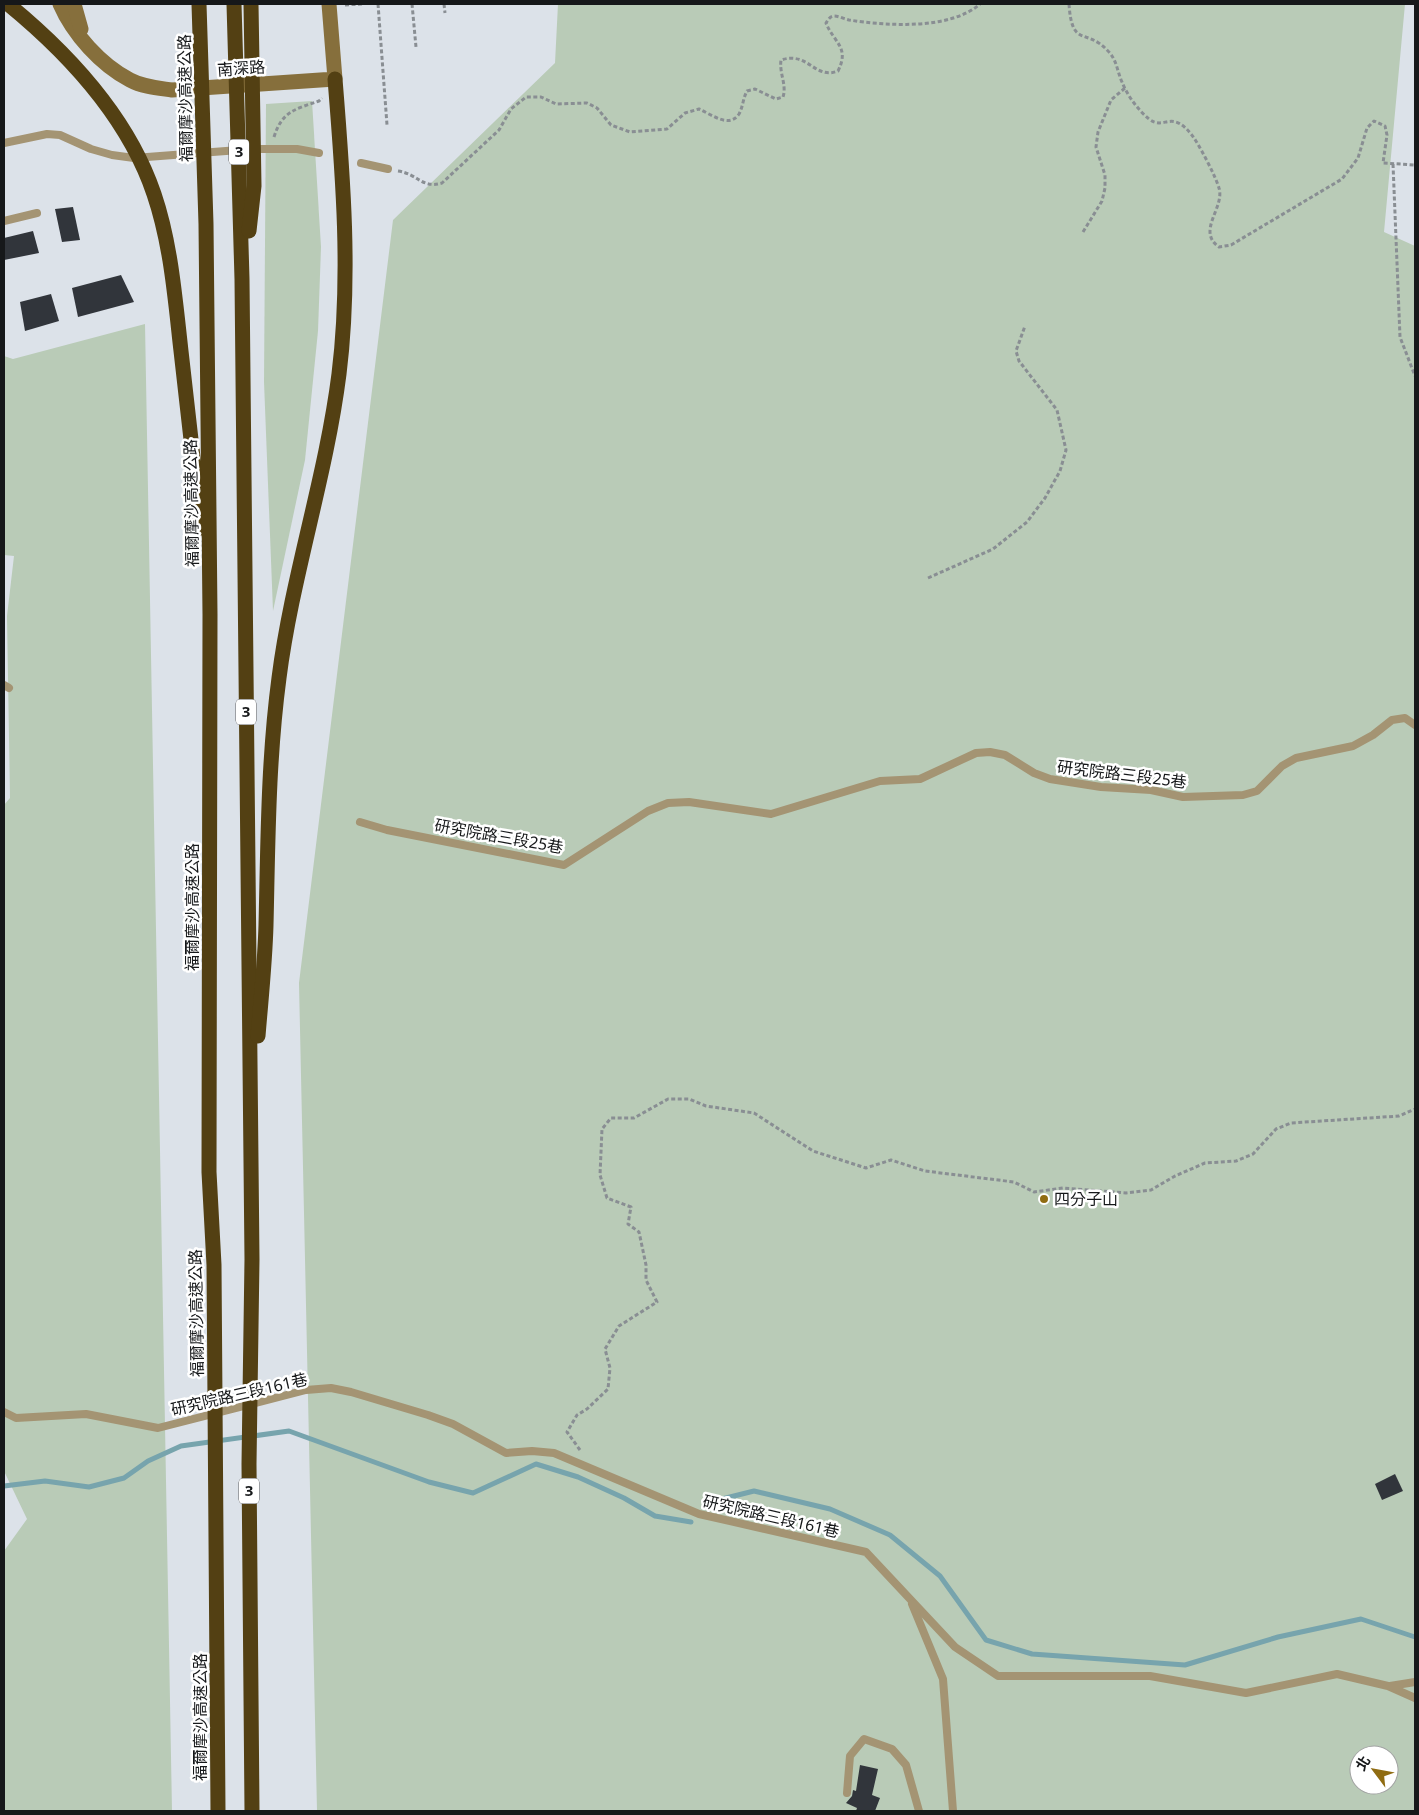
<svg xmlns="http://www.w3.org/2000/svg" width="1419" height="1815" font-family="'Noto Sans','Noto Sans TC',sans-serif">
  <rect width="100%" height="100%" fill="#dce2e9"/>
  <g fill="#b9cbb7" fill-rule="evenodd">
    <path d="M558,4H1405L1384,232L1415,246V1811H317L299,983L393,220L555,63ZM1359,1755H1389V1785H1359Z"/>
    <path d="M312,101L321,247L318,331L305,460L273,611L264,382L266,104Z"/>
    <path d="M145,324L172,1811H4V1551L27,1519L4,1471V805L10,798L7,616L14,556L4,555V356L13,359Z"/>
  </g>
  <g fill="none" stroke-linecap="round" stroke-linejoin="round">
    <g stroke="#77a4ad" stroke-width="5">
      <path d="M4,1486L45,1481L89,1487L124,1478L148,1461L181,1446L289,1431L429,1482L473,1493L536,1464L578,1477L624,1498L655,1516L691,1522"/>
      <path d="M714,1505L722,1499L754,1491L830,1509L890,1535L940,1576L986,1640L1032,1654L1185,1665L1278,1637L1361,1619L1415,1637"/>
    </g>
  </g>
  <g fill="#31353b">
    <path d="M73,207L80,240L62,242L55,209Z"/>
    <path d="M33,231L39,253L4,260V238Z"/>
    <path d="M121,275L134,302L78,317L72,288Z"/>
    <path d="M51,294L59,321L25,331L20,302Z"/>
    <path d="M1395,1474L1403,1491L1382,1500L1375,1484Z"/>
    <path d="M860,1765L878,1769L872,1795L880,1798L875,1811H856L857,1808L846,1803L852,1796L853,1790L856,1791Z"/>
  </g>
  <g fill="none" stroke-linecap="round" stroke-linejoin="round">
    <g stroke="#898e93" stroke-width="3" stroke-dasharray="4 2.5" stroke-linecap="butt">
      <path d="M378,4L387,125"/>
      <path d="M412,4L416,47"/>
      <path d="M444,4L445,13"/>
      <path d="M1069,4C1072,49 1086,27 1108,51C1117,60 1117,71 1122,82C1127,95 1138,110 1149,119C1164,131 1171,109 1191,134C1198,142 1216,177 1219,188C1225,208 1196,231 1219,247L1231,245L1342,179L1358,158L1367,128L1374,121L1385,126L1387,135L1383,163L1415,165"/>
      <path d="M345,5L362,4"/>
      <path d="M274,137C282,111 296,109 319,101L322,98"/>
      <path d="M1393,164L1400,337L1415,376"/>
      <path d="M398,171C418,174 422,189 442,183L499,130L511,109L526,97H541L556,104L587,103L597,108L611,125L630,132L667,129L685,113L699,109C711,114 729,129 739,114C743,107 743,98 747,91L755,89L776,99L783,97C787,85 779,73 781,60C809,51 814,80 838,71C850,47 834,43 826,23C828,20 830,16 834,16C839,16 844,19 849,20C888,26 950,30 980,4"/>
      <path d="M1083,232L1102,201L1105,188V175L1096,147L1098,132L1111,100L1125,88"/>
      <path d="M928,578L993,549L1027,522L1045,498L1060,471L1066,450L1057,410L1019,361L1016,351L1025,326"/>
      <path d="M580,1450L567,1432L577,1415L587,1409L608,1389L610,1368L605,1349L619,1326L657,1302L646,1280V1265L639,1232L628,1224L631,1207L607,1198L600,1175L602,1129L611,1118H634L668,1099H689L706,1106L754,1113L813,1151L866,1168L891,1160L925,1171L1014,1182L1034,1192L1063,1188L1126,1193L1151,1190L1175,1176L1205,1163L1236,1161L1253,1154L1276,1129L1291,1123L1399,1116L1415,1109"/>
    </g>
    <g stroke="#a49473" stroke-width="8">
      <path d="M4,143L47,134L60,135L91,149L112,155L134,158L239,150"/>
      <path d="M251,149H297L319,153"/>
      <path d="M361,163L388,169"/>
      <path d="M4,221L37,213"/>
      <path d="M4,685L9,688"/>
      <path d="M360,822L387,830L564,865L648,811L668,803L689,802L771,814L880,781L920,779L976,753L990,752L1005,755L1034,773L1050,779L1101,787L1151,790L1183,797L1243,795L1257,791L1282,766L1296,758L1353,746L1373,735L1392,720L1405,718L1415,725"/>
      <path d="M4,1412L16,1418L86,1414L158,1428L306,1390L331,1388L351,1392L428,1415L453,1424L506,1453L532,1451L554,1453L699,1514L866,1552L955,1647L998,1676H1150L1246,1693L1337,1674L1388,1686L1415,1698"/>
      <path d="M912,1604L943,1679L953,1811"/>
      <path d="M1390,1686L1415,1682"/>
      <path d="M847,1793L850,1756L864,1739L892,1749L906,1765L919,1811"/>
    </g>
    <g stroke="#866f3c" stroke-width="15">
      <path d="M60,4C73,34 101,65 130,80C143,87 158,88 172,90L335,79L329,4"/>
      <path d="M74,4L81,29"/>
    </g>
    <g stroke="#534013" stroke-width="15">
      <path d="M8,4C69,54 128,117 154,194C171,244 175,298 181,351C188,410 194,469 201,528"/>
      <path d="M199,4L206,224L210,614L209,1172L214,1265L218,1811"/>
      <path d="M234,4L242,279L252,1259L249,1464L252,1811"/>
      <path d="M249,231L254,186L251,4"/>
      <path d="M258,1036C261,999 265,962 266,925C268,842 268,761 279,678C292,576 326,477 339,374C351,277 343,177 335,79"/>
    </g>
  </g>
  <circle fill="#906c12" stroke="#fff" stroke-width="2" cx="1044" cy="1199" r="5"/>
  <g text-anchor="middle" stroke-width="5" stroke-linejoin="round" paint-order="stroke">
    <g fill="#fff" stroke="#5c5d5f" stroke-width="1">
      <rect x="229" y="139.5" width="20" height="25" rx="4"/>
      <rect x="236" y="699.5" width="20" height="25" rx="4"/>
      <rect x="239" y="1478.5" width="20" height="25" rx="4"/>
    </g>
    <g font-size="15" font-weight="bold" fill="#16181a">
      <text x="239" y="157">3</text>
      <text x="246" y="717">3</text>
      <text x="249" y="1496">3</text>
    </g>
    <g font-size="16" fill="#16181a" stroke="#fff">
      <text transform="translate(241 68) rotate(-4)" y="6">南深路</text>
      <text transform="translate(185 98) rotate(-91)" y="6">福爾摩沙高速公路</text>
      <text transform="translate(191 503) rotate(-91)" y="6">福爾摩沙高速公路</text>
      <text transform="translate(1122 774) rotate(7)" y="6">研究院路三段25巷</text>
      <text transform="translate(499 836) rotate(10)" y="6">研究院路三段25巷</text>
      <text transform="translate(192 907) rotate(-90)" y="6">福爾摩沙高速公路</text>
      <text transform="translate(196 1313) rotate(-91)" y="6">福爾摩沙高速公路</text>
      <text transform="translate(239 1394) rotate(-13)" y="6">研究院路三段161巷</text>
      <text transform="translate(771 1516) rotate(13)" y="6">研究院路三段161巷</text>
      <text transform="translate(200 1717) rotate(-90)" y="6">福爾摩沙高速公路</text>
    </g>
    <g font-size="16" fill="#16181a" stroke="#fff" text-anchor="start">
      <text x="1054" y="1205">四分子山</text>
    </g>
  </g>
  <rect width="1419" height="1815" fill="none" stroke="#16181a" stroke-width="10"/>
  <g transform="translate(1374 1770) rotate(302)"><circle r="24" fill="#ffffff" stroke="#a2a3a3"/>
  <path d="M0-4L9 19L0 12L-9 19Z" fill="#906c12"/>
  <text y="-8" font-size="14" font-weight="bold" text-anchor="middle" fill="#16181a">北</text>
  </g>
</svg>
